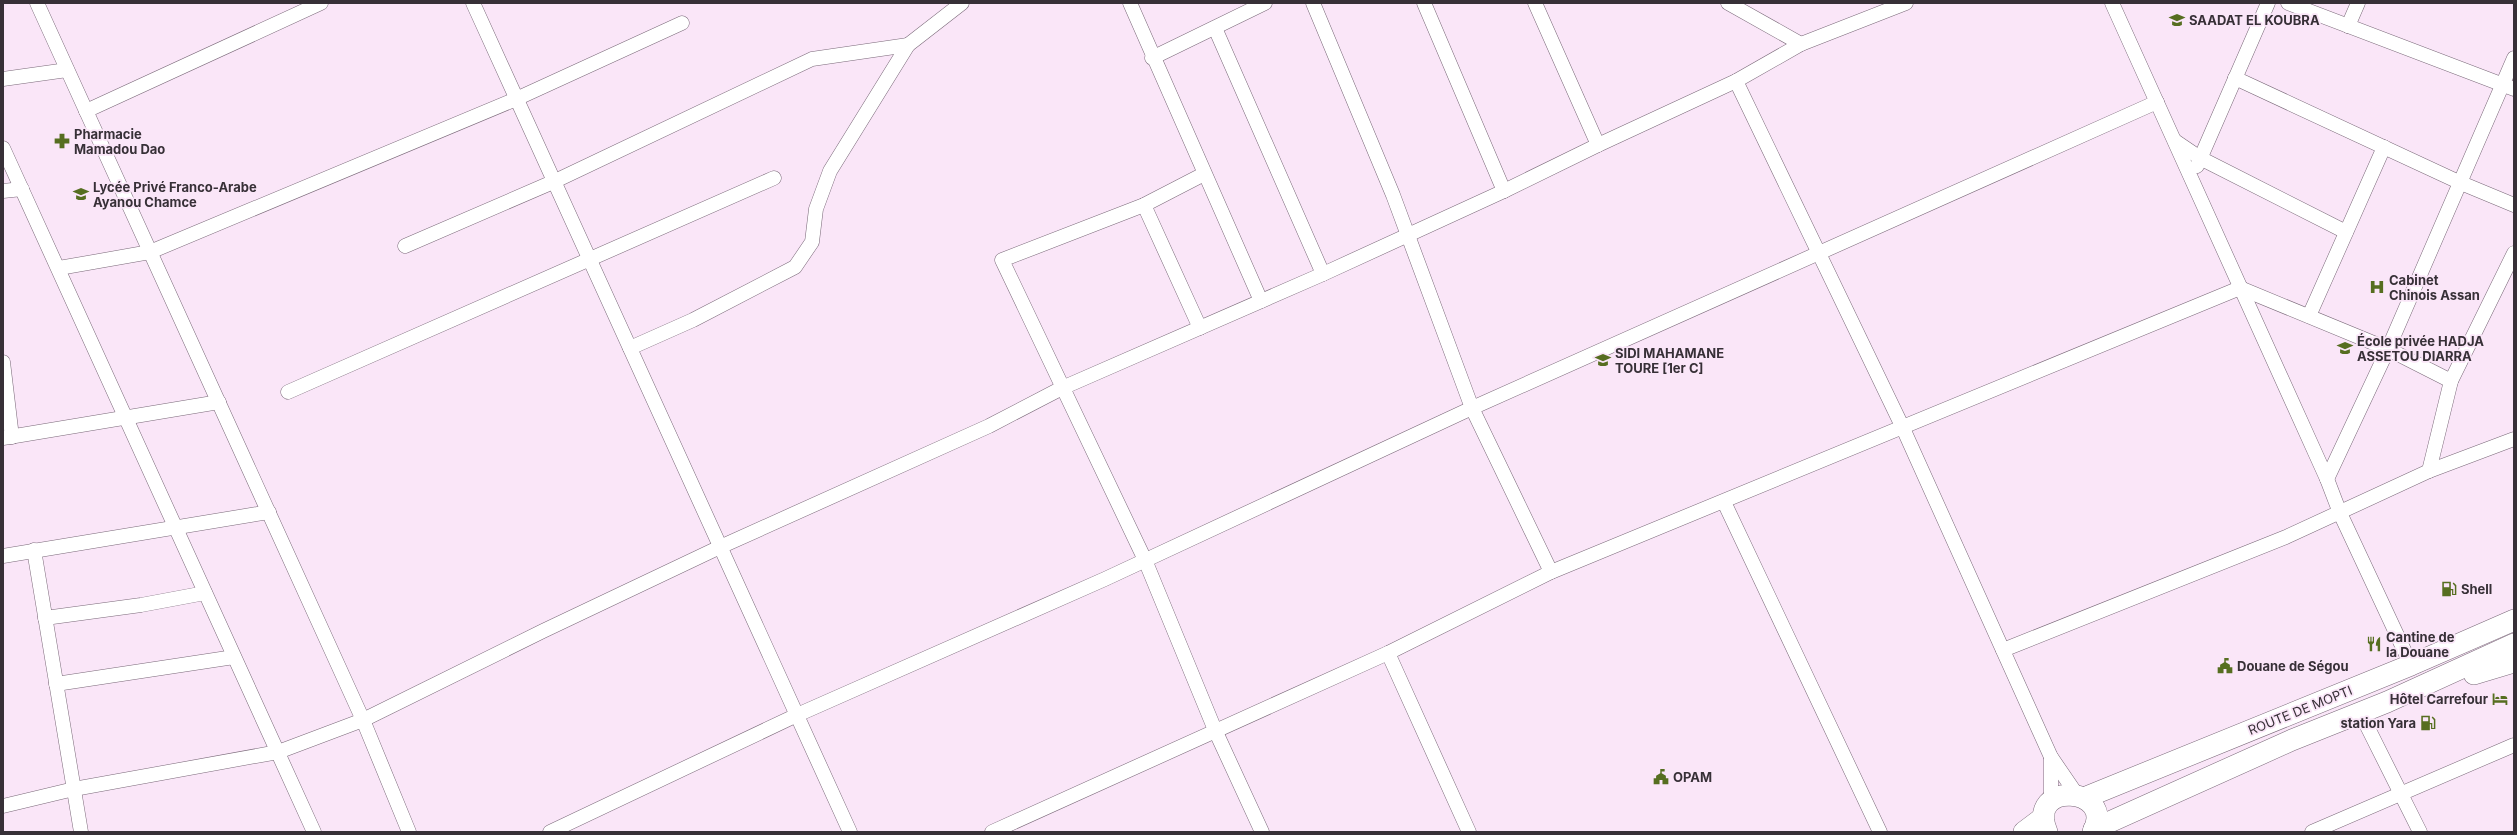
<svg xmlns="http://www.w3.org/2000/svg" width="2517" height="835" font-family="Inter,sans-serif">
  <rect width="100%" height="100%" fill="#fae6f8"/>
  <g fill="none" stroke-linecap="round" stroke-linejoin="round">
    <defs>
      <g id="minor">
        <path d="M37,3L363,720L409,832"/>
        <path d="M473,3L850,832"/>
        <path d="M1130,3L1261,301"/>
        <path d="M1313,3L1393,195L1472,408L1551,572"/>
        <path d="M1424,3L1504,191"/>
        <path d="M1535,3L1598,145"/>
        <path d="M1728,3L1801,44"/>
        <path d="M2112,3L2327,479L2340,513L2411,665"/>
        <path d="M2288,3L2514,89"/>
        <path d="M2348,26L2358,3"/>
        <path d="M1215,28L1323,274"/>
        <path d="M1152,58L1265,3"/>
        <path d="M2235,78L2461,183L2514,205"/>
        <path d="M3,79L67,70"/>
        <path d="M1736,81L1902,426L2051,757L2077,795"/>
        <path d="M86,111L321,3"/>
        <path d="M2175,141L2200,158L2346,232"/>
        <path d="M3,148L314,832"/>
        <path d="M2197,166L2268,3"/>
        <path d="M1204,174L1144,205L1002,260L1145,560L1215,730L1262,832"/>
        <path d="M3,191L22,189"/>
        <path d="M1144,205L1200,328"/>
        <path d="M405,246L553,182L812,59L908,45"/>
        <path d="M59,268L150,252L516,99L682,23"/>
        <path d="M2309,316L2384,147"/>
        <path d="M630,348L693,320L795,267L812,242L816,209L830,171L908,45L962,3"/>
        <path d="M3,362L12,437"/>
        <path d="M288,392L774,178"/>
        <path d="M3,438L219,402"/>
        <path d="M2429,471L2451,381L2514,253"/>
        <path d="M2327,479L2388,349L2514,58"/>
        <path d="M1724,502L1880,832"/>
        <path d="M34,550L81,832"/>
        <path d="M3,556L269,512"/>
        <path d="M45,618L141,605L205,593"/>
        <path d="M2003,650L2286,537L2429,471L2514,439"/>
        <path d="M1388,653L1469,832"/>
        <path d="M56,684L234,657"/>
        <path d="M2360,712L2420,832"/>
        <path d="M2051,801V757"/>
        <path d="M3,806L74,789L278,752L363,720L543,631L720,547L989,426L1062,388L1323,274L1504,191L1598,145L1736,81L1801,44L1906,3"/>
        <path d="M550,832L797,715L1105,579L1472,408L2157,102"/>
        <path d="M992,832L1388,653L1551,572L2240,288L2388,349L2451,381"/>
        <path d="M2312,832L2514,745"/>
      </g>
      <g id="highway">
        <path d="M2474,674L2514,662"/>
        <path d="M2084,798L2411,665L2514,620"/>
        <path d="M2094,829L2292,740L2387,702L2514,644"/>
        <path d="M2024,832L2044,817"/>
        <path d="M2047,832C2025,779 2117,787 2093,832"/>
      </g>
    </defs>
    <use href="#minor" stroke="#7a6979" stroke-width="15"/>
    <use href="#highway" stroke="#7a6979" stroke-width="22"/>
    <use href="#minor" stroke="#fff" stroke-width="14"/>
    <use href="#highway" stroke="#fff" stroke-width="21"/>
  </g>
  <defs>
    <symbol id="school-bare" viewBox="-9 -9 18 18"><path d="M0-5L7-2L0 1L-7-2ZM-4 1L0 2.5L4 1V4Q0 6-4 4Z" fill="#566e20" stroke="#fae6f8" stroke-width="2.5" paint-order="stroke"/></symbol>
    <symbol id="pharmacy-bare" viewBox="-9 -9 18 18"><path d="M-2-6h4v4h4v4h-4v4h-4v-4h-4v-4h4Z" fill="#566e20" stroke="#fae6f8" stroke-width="2.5" paint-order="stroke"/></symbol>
    <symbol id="hospital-bare" viewBox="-9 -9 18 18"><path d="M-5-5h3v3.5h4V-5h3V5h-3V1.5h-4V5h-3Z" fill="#566e20" stroke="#fae6f8" stroke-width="2.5" paint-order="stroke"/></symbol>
    <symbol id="fuel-bare" viewBox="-9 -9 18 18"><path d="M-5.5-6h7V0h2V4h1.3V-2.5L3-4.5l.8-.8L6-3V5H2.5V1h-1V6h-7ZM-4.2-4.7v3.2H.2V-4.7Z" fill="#566e20" stroke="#fae6f8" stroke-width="2.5" paint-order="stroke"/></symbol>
    <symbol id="restaurant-bare" viewBox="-9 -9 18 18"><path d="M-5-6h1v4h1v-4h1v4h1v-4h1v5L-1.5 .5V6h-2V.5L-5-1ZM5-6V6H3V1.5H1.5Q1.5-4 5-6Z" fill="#566e20" stroke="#fae6f8" stroke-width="2.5" paint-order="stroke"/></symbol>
    <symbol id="civic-bare" viewBox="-9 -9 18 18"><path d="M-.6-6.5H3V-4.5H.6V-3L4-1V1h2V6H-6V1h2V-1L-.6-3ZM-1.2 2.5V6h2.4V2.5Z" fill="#566e20" stroke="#fae6f8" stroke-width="2.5" paint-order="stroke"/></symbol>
    <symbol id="hotel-bare" viewBox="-9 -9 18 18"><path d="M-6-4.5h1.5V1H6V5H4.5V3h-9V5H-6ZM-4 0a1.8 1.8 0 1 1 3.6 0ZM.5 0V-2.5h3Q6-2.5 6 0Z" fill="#566e20" stroke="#fae6f8" stroke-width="2.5" paint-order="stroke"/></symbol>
  </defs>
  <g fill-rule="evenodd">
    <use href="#school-bare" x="2166" y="9" width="22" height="22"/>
    <use href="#pharmacy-bare" x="51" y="130" width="22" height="22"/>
    <use href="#school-bare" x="70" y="183" width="22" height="22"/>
    <use href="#hospital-bare" x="2366" y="276" width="22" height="22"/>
    <use href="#school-bare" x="2334" y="337" width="22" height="22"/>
    <use href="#school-bare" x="1592" y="349" width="22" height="22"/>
    <use href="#fuel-bare" x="2438" y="578" width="22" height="22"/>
    <use href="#restaurant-bare" x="2363" y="633" width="22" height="22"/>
    <use href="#civic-bare" x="2214" y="655" width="22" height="22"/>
    <use href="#hotel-bare" x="2489" y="688" width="22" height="22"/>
    <use href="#fuel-bare" x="2417" y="712" width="22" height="22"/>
    <use href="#civic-bare" x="1650" y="766" width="22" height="22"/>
  </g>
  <g text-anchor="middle" stroke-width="3.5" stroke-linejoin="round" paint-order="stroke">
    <g font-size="13" font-weight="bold" fill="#373037" stroke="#fae6f8" text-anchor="start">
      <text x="2189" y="25">SAADAT EL KOUBRA</text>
      <text x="74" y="139">Pharmacie<tspan x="74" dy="15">Mamadou Dao</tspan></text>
      <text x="93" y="192">Lycée Privé Franco-Arabe<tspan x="93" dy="15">Ayanou Chamce</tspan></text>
      <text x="2389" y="285">Cabinet<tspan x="2389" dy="15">Chinois Assan</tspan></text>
      <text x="2357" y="346">École privée HADJA<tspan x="2357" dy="15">ASSETOU DIARRA</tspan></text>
      <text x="1615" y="358">SIDI MAHAMANE<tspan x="1615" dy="15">TOURE [1er C]</tspan></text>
      <text x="2461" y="594">Shell</text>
      <text x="2386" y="642">Cantine de<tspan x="2386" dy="15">la Douane</tspan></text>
      <text x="2237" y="671">Douane de Ségou</text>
      <text x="2488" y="704" text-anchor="end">Hôtel Carrefour</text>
      <text x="2416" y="728" text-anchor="end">station Yara</text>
      <text x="1673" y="782">OPAM</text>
    </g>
    <g font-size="13" fill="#373037" stroke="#fae6f8">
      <text transform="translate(2300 710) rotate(-22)" y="5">ROUTE DE MOPTI</text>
    </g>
  </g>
  <rect width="2517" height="835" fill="none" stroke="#373037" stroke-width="8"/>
</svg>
